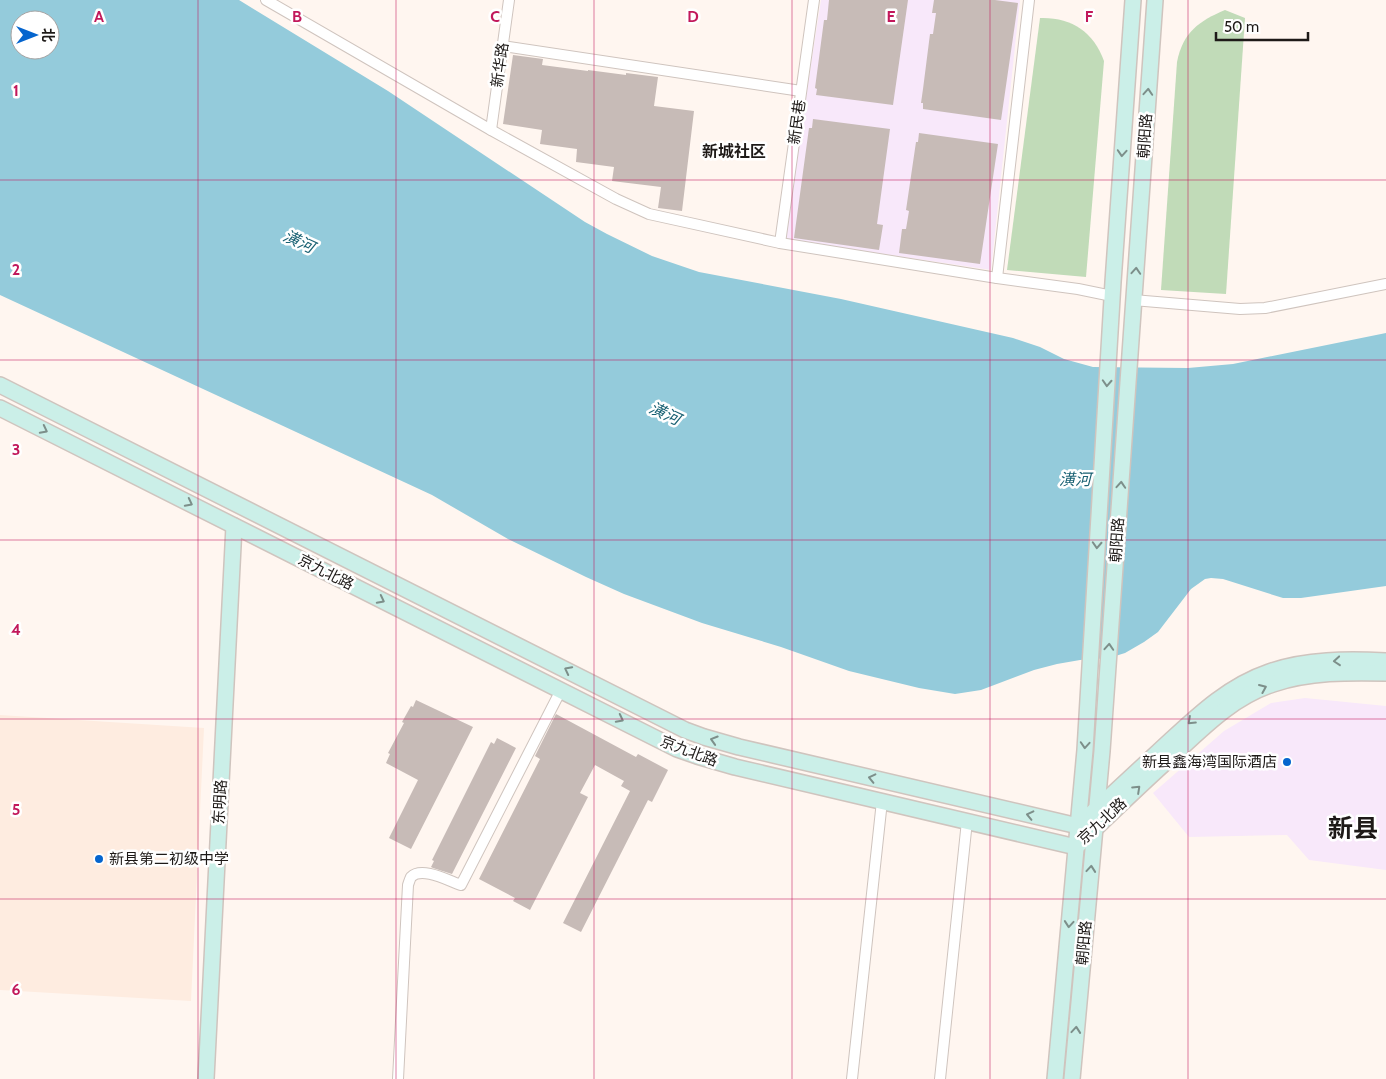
<svg xmlns="http://www.w3.org/2000/svg" width="1386" height="1079" font-family="Cabin,'Noto Sans SC',sans-serif">
  <rect width="100%" height="100%" fill="#fff6f0"/>
  <g fill="#f8e8fa">
    <path d="M821,0H1020L991,270L784,239Z"/>
    <path d="M1305,698L1386,706V870L1309,860L1287,835L1189,837L1153,793L1224,731L1271,703Z"/>
  </g>
  <path fill="#feece0" d="M0,715L204,728L191,1001L0,990Z"/>
  <g fill="#c1dbb8">
    <path d="M1225,10L1245,18L1226,294L1161,290L1177,62C1183,32 1199,21 1225,10Z"/>
    <path d="M1040,18C1071,17 1093,31 1104,61L1086,277L1007,270Z"/>
  </g>
  <path fill="#94cbdb" fill-rule="evenodd" d="M0,0H239L388,91L585,222L607,234L652,256L699,272L841,299L1013,338L1040,347L1064,359L1093,367L1188,368L1233,364L1386,333V586L1301,598H1283L1223,579L1211,578L1205,579L1191,589L1158,632L1144,642L1125,653L1109,658L1080,660L1057,664L1034,670L981,690L955,694L919,688L849,671L781,647L702,623L624,594L586,577L508,539L432,495L0,295ZM20,20H50V50H20Z"/>
  <g fill="#c7bbb7">
    <path d="M829,0H908L893,105L816,95L817,89L815,88L819,58L824,20H827Z"/>
    <path d="M934,0H995L1018,3L1001,120L923,109V103H921L923,89L930,34H933L936,13H932Z"/>
    <path d="M513,55L543,59L542,65L588,71V70L626,75V73L658,77L654,106L694,111L682,211L658,208L661,187L612,181L614,167L576,162L577,149L540,144L542,130L503,124Z"/>
    <path d="M813,119L890,129L877,224L883,225L879,250L794,238L809,128H812Z"/>
    <path d="M919,133L998,144L980,264L899,253L902,229H906L909,211L906,210L916,142H918Z"/>
    <path d="M416,700L473,727L411,849L389,838L418,780L386,763L390,754L388,753L404,723L402,722L411,706L413,707Z"/>
    <path d="M556,714L636,757L638,754L668,770L652,802L648,800L581,932L563,923L630,791L621,786L624,781L595,765L580,793L588,797L530,910L513,901L515,898L479,879L540,759L535,756Z"/>
    <path d="M497,738L516,748L452,874L433,868L431,867L434,861L432,860L491,742L494,744Z"/>
  </g>
  <g fill="none" stroke-linecap="round" stroke-linejoin="round">
    <defs>
      <g id="minor">
        <path d="M266,0L491,130L616,199L649,214L780,243L997,278L1078,289L1112,296"/>
        <path d="M503,46L801,91"/>
        <path d="M491,130L509,0"/>
        <path d="M780,243L814,0"/>
        <path d="M997,278L1029,0"/>
        <path d="M1133,300L1240,309L1265,308L1386,284"/>
        <path d="M398,1079L408,885C409,882 410,879 411,877C422,866 449,881 461,885L561,690"/>
        <path d="M852,1079L882,801"/>
        <path d="M940,1079L967,821"/>
      </g>
      <g id="secondary">
        <path d="M0,385L685,730L704,737L739,747L1078,826C1105,801 1132,776 1159,751C1193,720 1225,687 1269,672C1305,659 1348,659 1386,661"/>
        <path d="M0,408L677,749L697,756L735,767L1076,847C1106,818 1136,789 1167,761C1200,731 1230,698 1273,684C1309,672 1349,672 1386,673"/>
        <path d="M206,1079L234,526"/>
        <path d="M1055,1079L1085,750L1113,282L1133,0"/>
        <path d="M1072,1079L1102,751L1155,0"/>
      </g>
    </defs>
    <use href="#minor" stroke="#cfc4be" stroke-width="12"/>
    <use href="#secondary" stroke="#cfc4be" stroke-width="18"/>
    <use href="#minor" stroke="#fff" stroke-width="10"/>
    <use href="#secondary" stroke="#cbefe8" stroke-width="15"/>
  </g>
  <defs><path id="oneway-chevron" d="M-2-3.5L2.5 0L-2 3.5" fill="none" stroke-width="1.6" stroke-linecap="round" stroke-linejoin="round" transform="scale(1.25)"/></defs>
  <g stroke="#7d8f8a">
    <use href="#oneway-chevron" transform="translate(1148 92) rotate(-86)"/>
    <use href="#oneway-chevron" transform="translate(1122 153) rotate(94)"/>
    <use href="#oneway-chevron" transform="translate(1136 271) rotate(-86)"/>
    <use href="#oneway-chevron" transform="translate(1107 383) rotate(93)"/>
    <use href="#oneway-chevron" transform="translate(44 430) rotate(27)"/>
    <use href="#oneway-chevron" transform="translate(1121 485) rotate(-86)"/>
    <use href="#oneway-chevron" transform="translate(189 503) rotate(27)"/>
    <use href="#oneway-chevron" transform="translate(1097 545) rotate(93)"/>
    <use href="#oneway-chevron" transform="translate(381 600) rotate(27)"/>
    <use href="#oneway-chevron" transform="translate(1109 647) rotate(-86)"/>
    <use href="#oneway-chevron" transform="translate(1337 661) rotate(175)"/>
    <use href="#oneway-chevron" transform="translate(568 670) rotate(-153)"/>
    <use href="#oneway-chevron" transform="translate(1263 688) rotate(-23)"/>
    <use href="#oneway-chevron" transform="translate(620 719) rotate(27)"/>
    <use href="#oneway-chevron" transform="translate(1191 721) rotate(137)"/>
    <use href="#oneway-chevron" transform="translate(714 740) rotate(-163)"/>
    <use href="#oneway-chevron" transform="translate(1085 745) rotate(94)"/>
    <use href="#oneway-chevron" transform="translate(872 778) rotate(-167)"/>
    <use href="#oneway-chevron" transform="translate(1137 789) rotate(-43)"/>
    <use href="#oneway-chevron" transform="translate(1030 815) rotate(-167)"/>
    <use href="#oneway-chevron" transform="translate(1091 869) rotate(-85)"/>
    <use href="#oneway-chevron" transform="translate(1069 924) rotate(95)"/>
    <use href="#oneway-chevron" transform="translate(1076 1030) rotate(-85)"/>
  </g>
  <path fill="none" stroke="#c2185b" stroke-width="1" stroke-opacity="0.55" d="M198,0V1079M396,0V1079M594,0V1079M792,0V1079M990,0V1079M1188,0V1079M0,180H1386M0,360H1386M0,540H1386M0,719H1386M0,899H1386"/>
  <g fill="#0565ce" stroke="#fff" stroke-width="2">
    <circle cx="1287" cy="762" r="5"/>
    <circle cx="99" cy="859" r="5"/>
  </g>
  <g text-anchor="middle" stroke-width="5" stroke-linejoin="round" paint-order="stroke">
    <g font-size="15" fill="#1e1a18" stroke="#fff">
      <text transform="translate(500 65) rotate(-82)" y="5">新华路</text>
      <text transform="translate(797 122) rotate(-82)" y="5">新民巷</text>
      <text transform="translate(1145 136) rotate(-86)" y="5">朝阳路</text>
      <text transform="translate(1117 540) rotate(-86)" y="5">朝阳路</text>
      <text transform="translate(326 572) rotate(27)" y="5">京九北路</text>
      <text transform="translate(689 751) rotate(21)" y="5">京九北路</text>
      <text transform="translate(220 802) rotate(-87)" y="5">东明路</text>
      <text transform="translate(1102 821) rotate(-43)" y="5">京九北路</text>
      <text transform="translate(1084 943) rotate(-85)" y="5">朝阳路</text>
    </g>
    <g font-size="15" fill="#1e1a18" stroke="#fff" text-anchor="end">
      <text x="1277" y="767">新县鑫海湾国际酒店</text>
      <text x="109" y="864" text-anchor="start">新县第二初级中学</text>
    </g>
    <g font-size="16" font-weight="bold" fill="#1e1a18" stroke="#fff">
      <text x="734" y="157">新城社区</text>
    </g>
    <g font-size="16" font-style="italic" fill="#196173" stroke="#fff">
      <text transform="translate(299 241) rotate(25)" y="6">潢河</text>
      <text transform="translate(665 413) rotate(25)" y="6">潢河</text>
      <text x="1075" y="485">潢河</text>
    </g>
    <g font-size="25" font-weight="bold" fill="#1e1a18" stroke="#fff">
      <text x="1353" y="837">新县</text>
    </g>
  </g>
  <g font-size="16" text-anchor="middle" font-weight="bold" fill="#c2185b" stroke="#fff" stroke-width="5" stroke-linejoin="round" paint-order="stroke">
    <text x="99" y="22">A</text>
    <text x="297" y="22">B</text>
    <text x="495" y="22">C</text>
    <text x="693" y="22">D</text>
    <text x="891" y="22">E</text>
    <text x="1089" y="22">F</text>
    <text x="16" y="96">1</text>
    <text x="16" y="275">2</text>
    <text x="16" y="455">3</text>
    <text x="16" y="635">4</text>
    <text x="16" y="815">5</text>
    <text x="16" y="995">6</text>
  </g>
  <g transform="translate(35 35) rotate(90)"><circle r="24" fill="#ffffff" stroke="#a5a3a3"/>
  <path d="M0-4L9 19L0 12L-9 19Z" fill="#0565ce"/>
  <text y="-8" font-size="14" font-weight="bold" text-anchor="middle" fill="#1e1a18">北</text>
  </g>
  <path d="M1216 32v8h92v-8" fill="none" stroke="#1e1a18" stroke-width="2.5"/>
  <text x="1224" y="32" font-size="15" fill="#1e1a18" stroke="#ffffff" stroke-width="4" paint-order="stroke">50 m</text>
</svg>
